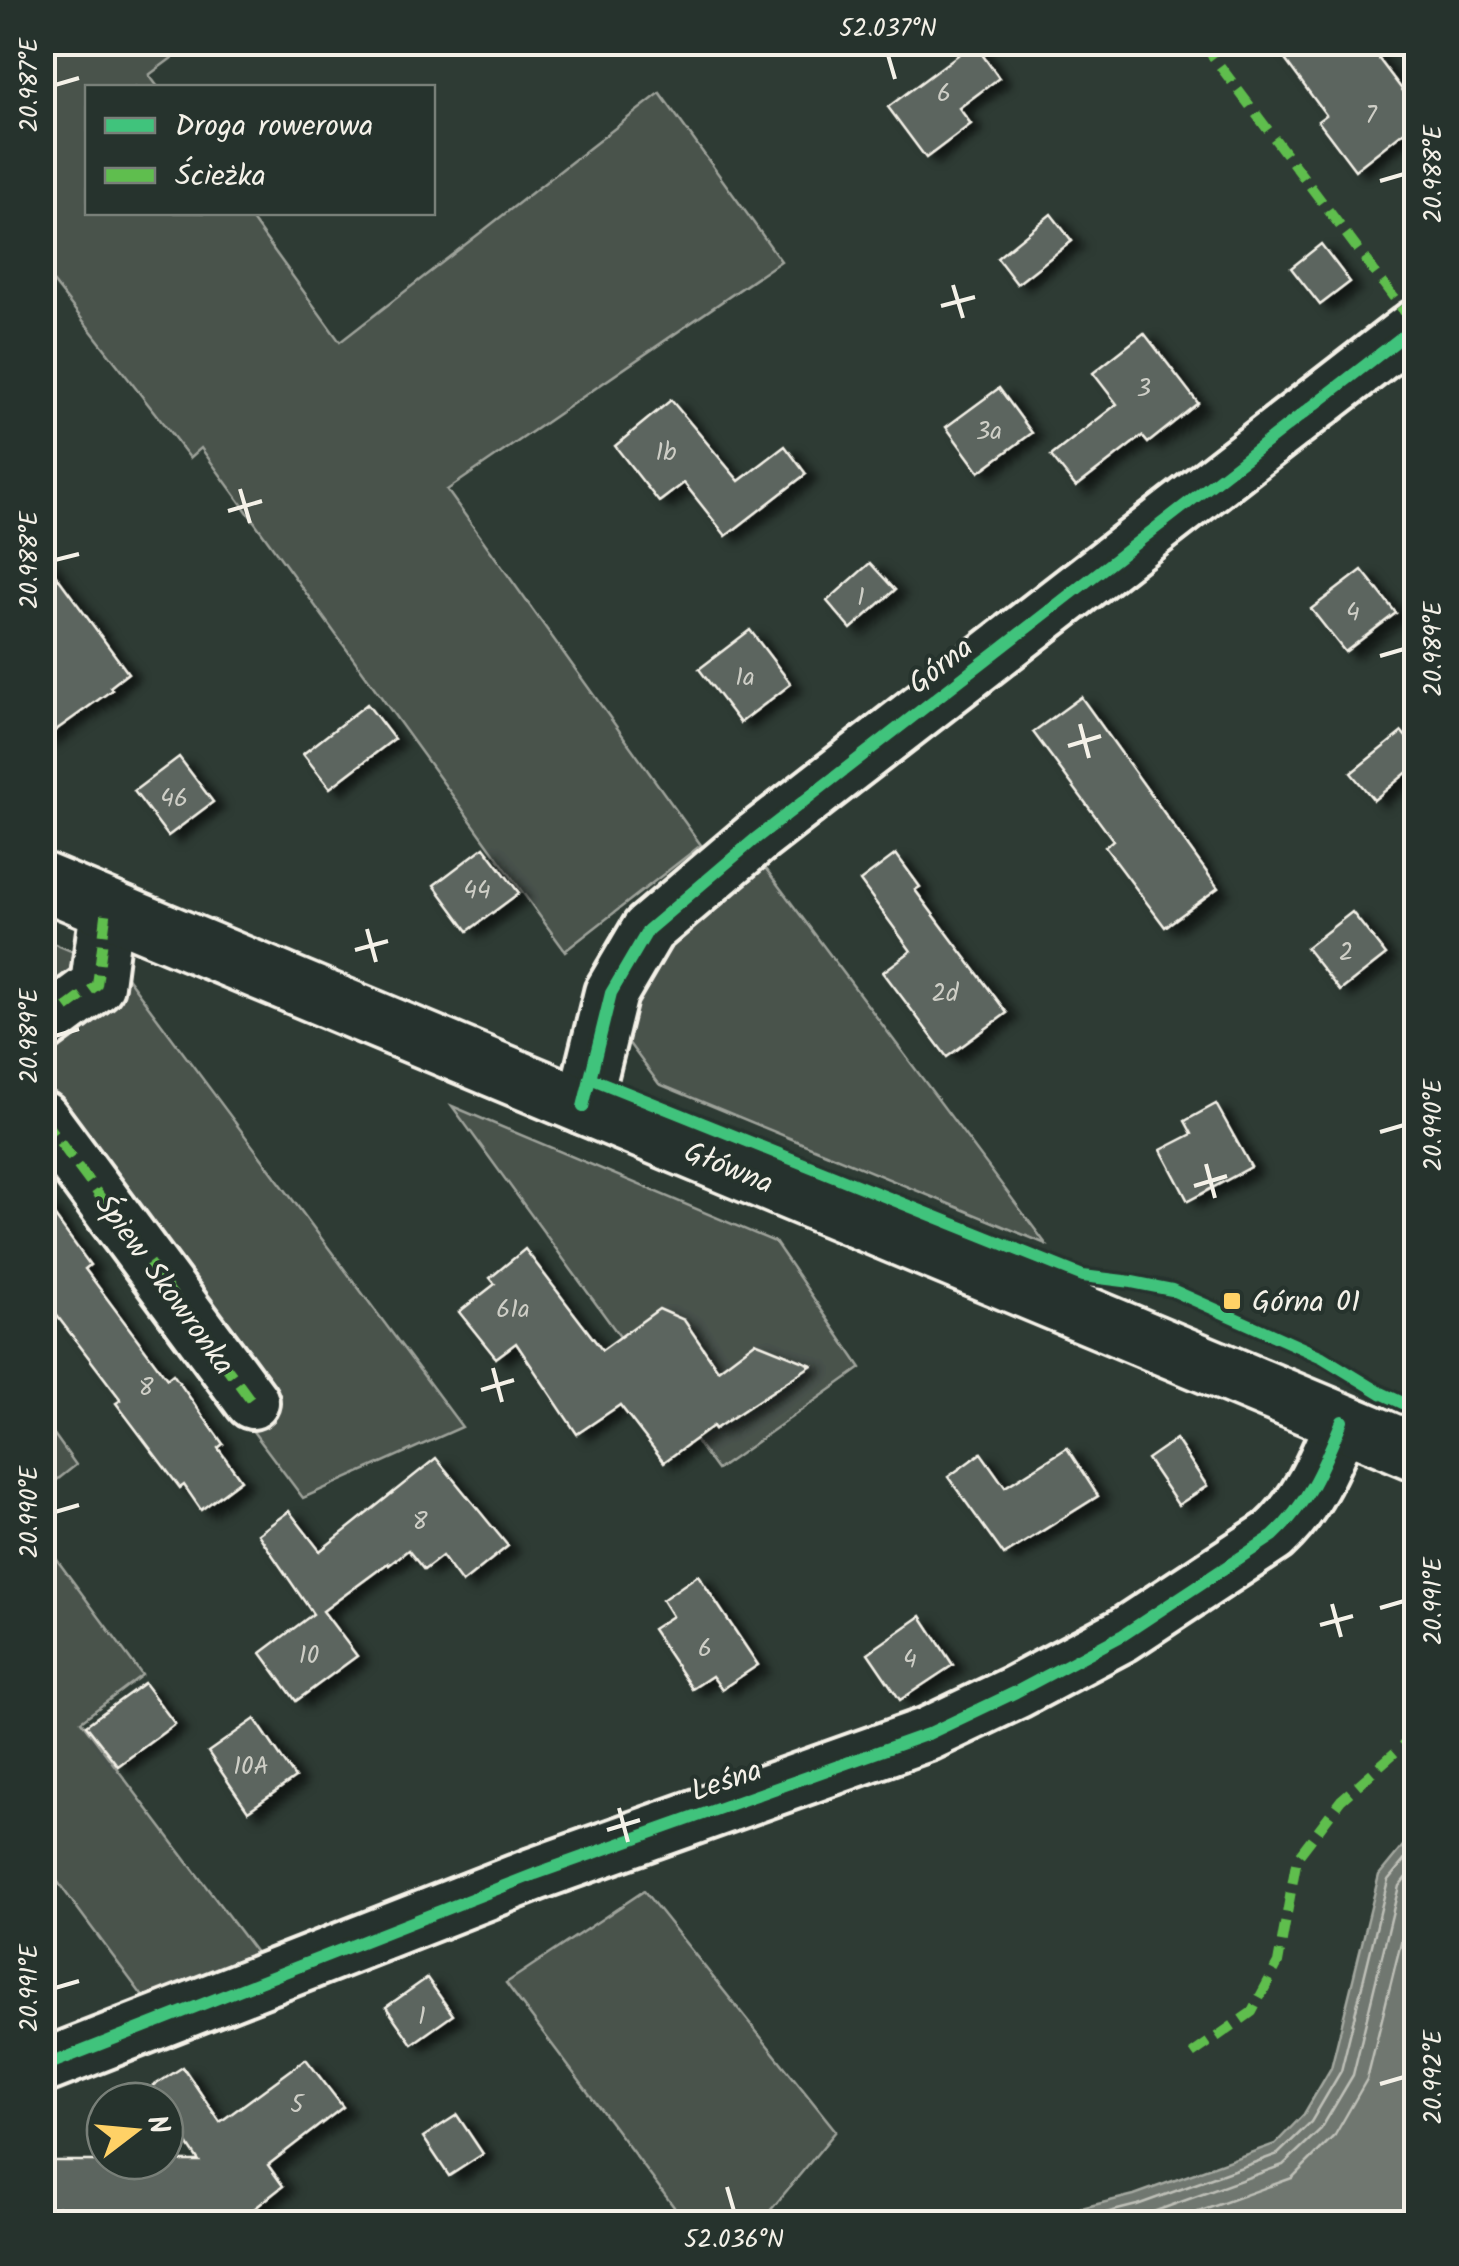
<svg xmlns="http://www.w3.org/2000/svg" width="1459" height="2266" font-family="Kalam,sans-serif">
  <defs>
    <filter id="shadow"><feDropShadow dx="11" dy="6" stdDeviation="5" flood-color="#0009"/></filter>
  </defs>
  <rect width="100%" height="100%" fill="#2e3b34"/>
  <filter id="ink" filterUnits="userSpaceOnUse"><feTurbulence type="fractalNoise" baseFrequency=".01" numOctaves="2"/><feDisplacementMap in="SourceGraphic" scale="20" xChannelSelector="R" yChannelSelector="G"/><feConvolveMatrix kernelMatrix="1 2 1 2 8 2 1 2 1" color-interpolation-filters="sRGB"/></filter>
  <g filter="url(#ink)">
    <g fill="#48524c" stroke="#9ea29a" stroke-width="2.5">
      <path d="M43,42L192,43L149,75L158,87L88,88V212L247,213L340,342L660,93L781,261L447,490L701,845L565,951L201,448L190,458L43,269Z"/>
      <path d="M763,865L1046,1244L659,1084L611,1019L669,944Z"/>
      <path d="M43,939L83,956L62,985L43,1001Z"/>
      <path d="M123,972L462,1427L303,1498L246,1422L271,1402L43,1091L42,1056L105,1000Z"/>
      <path d="M452,1106L775,1242L861,1368L717,1470Z"/>
      <path d="M43,1419L76,1465L43,1491H42Z"/>
      <path d="M43,1541L142,1675L81,1721L260,1958L144,1998L43,1862Z"/>
      <path d="M644,1891L836,2131L760,2223H686L506,1983Z"/>
    </g>
    <path fill="#6f7770" stroke="#a4a8a0" stroke-width="2.5" d="M1416,1830V2223H1021L1134,2195L1275,2144L1304,2114L1331,2068L1379,1875Z"/>
    <g fill="none" stroke-linecap="round" stroke-linejoin="round">
      <g stroke="#bfc0b8" stroke-width="2.5">
        <path d="M1062,2224L1137,2205L1278,2154L1311,2122L1341,2071L1388,1880L1416,1846"/>
        <path d="M1113,2224L1142,2216L1283,2165L1321,2129L1353,2075L1399,1886L1416,1865"/>
        <path d="M1165,2224L1292,2178L1335,2135L1367,2079L1413,1894L1416,1888"/>
      </g>
    </g>
    <g fill="#5c655e" stroke="#f4f1e8" stroke-width="2.5" filter="url(#shadow)">
      <path d="M1272,42H1366L1416,108V122L1355,170L1318,121L1326,115Z"/>
      <path d="M974,43L999,78L959,108L971,124L926,158L888,107Z"/>
      <path d="M1051,214L1072,241L1017,284L997,258Z"/>
      <path d="M1321,244L1350,282L1320,305L1291,268Z"/>
      <path d="M1144,333L1198,403L1148,443L1142,436L1076,487L1051,456L1117,404L1093,373Z"/>
      <path d="M999,388L1032,433L979,472L946,427Z"/>
      <path d="M671,400L739,481L785,446L806,474L726,536L684,483L659,502L615,446Z"/>
      <path d="M42,556L128,673L110,687L112,690L42,740Z"/>
      <path d="M870,563L895,590L851,629L827,601Z"/>
      <path d="M1362,570L1396,613L1345,652L1311,609Z"/>
      <path d="M750,630L791,684L740,723L699,669Z"/>
      <path d="M1081,697L1218,888L1165,927L1105,847L1113,840L1033,732Z"/>
      <path d="M367,704L394,739L330,788L303,754Z"/>
      <path d="M1402,732L1416,749V765L1374,800L1351,773Z"/>
      <path d="M179,757L213,802L168,836L134,791Z"/>
      <path d="M484,847L519,893L468,931L434,885Z"/>
      <path d="M896,854L920,887L915,890L1007,1013L947,1057L883,972L911,951L860,881Z"/>
      <path d="M1352,912L1386,955L1340,991L1306,948Z"/>
      <path d="M1216,1104L1251,1167L1188,1201L1161,1150L1192,1134L1185,1121Z"/>
      <path d="M42,1199L90,1265L85,1269L167,1379L173,1374L223,1444L218,1448L241,1480L201,1510L184,1485L180,1488L116,1403L121,1400L42,1296Z"/>
      <path d="M525,1249L602,1350L659,1309L684,1320L718,1370L755,1342L812,1365L715,1429L713,1426L664,1462L620,1405L577,1434L516,1343L496,1358L459,1312L495,1284L490,1278Z"/>
      <path d="M1176,1439L1207,1486L1178,1505L1147,1459Z"/>
      <path d="M1067,1448L1098,1496L1004,1555L948,1477L981,1453L1005,1487Z"/>
      <path d="M436,1458L508,1546L462,1583L442,1556L424,1570L408,1550L389,1565L388,1563L323,1611L357,1656L296,1701L261,1653L313,1614L258,1534L289,1511L320,1551Z"/>
      <path d="M698,1575L758,1665L722,1689L712,1676L692,1689L652,1629L672,1616L662,1600Z"/>
      <path d="M921,1616L953,1665L900,1700L868,1653Z"/>
      <path d="M144,1683L175,1724L118,1766L86,1725Z"/>
      <path d="M255,1719L295,1778L248,1811L208,1752Z"/>
      <path d="M427,1978L453,2015L412,2044L386,2007Z"/>
      <path d="M306,2059L343,2107L268,2165L283,2186L235,2224H70L58,2207L42,2218V2161H199L165,2110V2101H159L150,2088L183,2067L220,2122Z"/>
      <path d="M457,2115L483,2154L449,2176L423,2137Z"/>
    </g>
    <g fill="none" stroke-linecap="round" stroke-linejoin="round">
      <defs>
        <g id="minor">
          <path d="M42,1026L97,985L107,908"/>
          <path d="M583,1107L611,993L648,930L755,839L1416,326"/>
          <path d="M42,1118L252,1402"/>
          <path d="M42,2067L535,1874L928,1734L1016,1692L1123,1635L1273,1536C1308,1504 1324,1464 1342,1421"/>
        </g>
        <path id="secondary" d="M42,881L1416,1452"/>
      </defs>
      <use href="#minor" stroke="#f4f1e8" stroke-width="60"/>
      <use href="#secondary" stroke="#f4f1e8" stroke-width="62"/>
      <use href="#minor" stroke="#26332d" stroke-width="52"/>
      <use href="#secondary" stroke="#26332d" stroke-width="55"/>
      <g stroke="#5fbe4e" stroke-width="10" stroke-dasharray="20 10" stroke-linecap="butt">
        <path d="M1202,42L1416,327"/>
        <path d="M42,1026L97,985L107,908"/>
        <path d="M42,1118L252,1402"/>
        <path d="M1192,2054L1252,2012L1278,1963L1297,1858L1341,1800L1416,1734"/>
      </g>
      <defs>
        <g id="cycleway">
          <path d="M590,1078L1083,1276L1132,1282L1172,1290L1322,1357L1381,1393L1416,1409"/>
          <path d="M583,1107L611,993L648,930L755,839L1416,326"/>
          <path d="M42,2067L535,1874L928,1734L1016,1692L1123,1635L1273,1536C1308,1504 1324,1464 1342,1421"/>
        </g>
      </defs>
      <use href="#cycleway" stroke="#26332d" stroke-width="19"/>
      <use href="#cycleway" stroke="#40c37c" stroke-width="12"/>
    </g>
  </g>
  <path fill="none" stroke="#f4f1e8" stroke-width="4" d="M888,55L895,79M55,85L79,78M1380,181L1404,174M953,285L963,318M941,306L975,297M240,489L250,523M228,511L262,501M55,560L79,554M1380,656L1404,649M1080,724L1089,758M1068,746L1101,736M367,929L376,962M355,950L388,941M55,1036L79,1029M1380,1132L1404,1125M1206,1164L1215,1198M1194,1186L1227,1176M493,1368L502,1402M481,1390L514,1380M55,1512L79,1505M1332,1604L1341,1637M1380,1608L1404,1601M1320,1625L1353,1616M619,1808L628,1842M607,1830L640,1820M55,1988L79,1981M1380,2084L1404,2077M727,2187L734,2211"/>
  <rect fill="#ffd166" stroke="#26332d" stroke-width="4" x="1222" y="1291" width="20" height="20" rx="5"/>
  <g text-anchor="middle" stroke-width="8" stroke-linejoin="round" paint-order="stroke">
    <g font-size="25" fill="#cecec6">
      <text x="944" y="101">6</text>
      <text x="1371" y="123">7</text>
      <text x="1144" y="396">3</text>
      <text x="989" y="439">3a</text>
      <text x="666" y="460">1b</text>
      <text x="861" y="605">1</text>
      <text x="1353" y="620">4</text>
      <text x="745" y="685">1a</text>
      <text x="174" y="806">46</text>
      <text x="477" y="898">44</text>
      <text x="1346" y="960">2</text>
      <text x="945" y="1001">2d</text>
      <text x="513" y="1317">61a</text>
      <text x="146" y="1395">8</text>
      <text x="420" y="1529">8</text>
      <text x="705" y="1656">6</text>
      <text x="309" y="1663">10</text>
      <text x="910" y="1667">4</text>
      <text x="251" y="1774">10A</text>
      <text x="422" y="2024">1</text>
      <text x="297" y="2112">5</text>
    </g>
    <g font-size="30" fill="#f4f1e8" stroke="#26332d">
      <text transform="translate(940 665) rotate(-38)" y="10">Górna</text>
      <text transform="translate(729 1167) rotate(22)" y="10">Główna</text>
      <text transform="translate(165 1284) rotate(54)" y="10">Śpiew Skowronka</text>
      <text transform="translate(726 1780) rotate(-19)" y="10">Leśna</text>
    </g>
    <g font-size="30" fill="#f4f1e8" stroke="#26332d" text-anchor="start">
      <text x="1252" y="1311">Górna 01</text>
    </g>
  </g>
  <rect width="1459" height="2266" fill="none" stroke="#26332d" stroke-width="110"/>
  <rect x="85" y="85" width="350" height="130" fill="#26332d" stroke="#787f78" stroke-width="2.5"/>
  <rect x="105" y="118" width="50" height="15" fill="#40c37c" stroke="#787f78" stroke-width="2.5"/>
  <text x="175" y="135" font-size="30" fill="#f4f1e8">Droga rowerowa</text>
  <rect x="105" y="168" width="50" height="15" fill="#5fbe4e" stroke="#787f78" stroke-width="2.5"/>
  <text x="175" y="185" font-size="30" fill="#f4f1e8">Ścieżka</text>
  <g transform="translate(135 2131) rotate(74)"><circle r="48" fill="#26332d" stroke="#787f78" stroke-width="2.5"/>
  <path d="M0-8L18 38L0 25L-18 38Z" fill="#ffd166"/>
  <text y="-15" font-size="28" font-weight="bold" text-anchor="middle" fill="#f4f1e8">N</text>
  </g>
  <rect x="55" y="55" width="1349" height="2156" fill="none" stroke="#f4f1e8" stroke-width="4"/>
  <g font-size="25" text-anchor="middle" fill="#f4f1e8">
    <text x="888" y="36">52.037°N</text>
    <text transform="translate(28 85) rotate(-90)" y="9">20.987°E</text>
    <text transform="translate(1432 174) rotate(-90)" y="9">20.988°E</text>
    <text transform="translate(28 560) rotate(-90)" y="9">20.988°E</text>
    <text transform="translate(1432 649) rotate(-90)" y="9">20.989°E</text>
    <text transform="translate(28 1036) rotate(-90)" y="9">20.989°E</text>
    <text transform="translate(1432 1125) rotate(-90)" y="9">20.990°E</text>
    <text transform="translate(28 1512) rotate(-90)" y="9">20.990°E</text>
    <text transform="translate(1432 1601) rotate(-90)" y="9">20.991°E</text>
    <text transform="translate(28 1988) rotate(-90)" y="9">20.991°E</text>
    <text transform="translate(1432 2077) rotate(-90)" y="9">20.992°E</text>
    <text x="734" y="2247">52.036°N</text>
  </g>
</svg>
